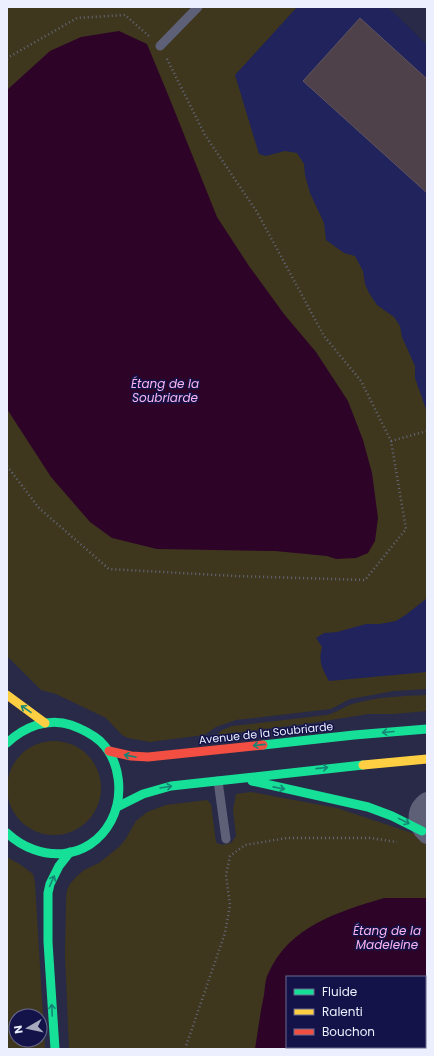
<svg xmlns="http://www.w3.org/2000/svg" width="434" height="1056" font-family="Poppins,sans-serif">
  <rect width="100%" height="100%" fill="#282a47"/>
  <g fill="#20235c">
    <path d="M297,7H388L427,45V412L259,154L251,131L235,75Z"/>
    <path d="M427,598V677L329,682L322,677L320,656L322,647L316,638L324,633L337,632L366,624H379L396,621Z"/>
  </g>
  <g fill="#3e371d" fill-rule="evenodd">
    <path d="M7,7H297L235,75L259,154L266,156L285,151L297,153L304,164L305,175L310,193L324,223L326,240L344,253L355,256L363,271L365,284L369,293L377,305L394,317L400,326L402,337L415,366V378L427,412V598L407,614L396,621L379,624H366L337,632L324,633L316,638L322,647C318,662 322,668 329,681L427,672V689L394,691L350,699L331,709L236,720L216,727L204,735L150,742L128,738L122,735L106,718L56,694L41,690L7,656Z"/>
    <path d="M427,695V711L394,714H369L311,723L217,735L222,730L232,726L327,715C336,713 343,707 352,704C376,697 402,696 427,695Z"/>
    <circle cx="54" cy="788" r="47"/>
    <path d="M251,792L337,808L415,834L427,844V1049H69L65,955L66,900L67,890L70,884L76,877L84,870L99,863L119,847L125,840L136,821L147,812L166,805L207,800L211,804L216,842C220,846 226,844 231,843L236,836L233,810L236,794ZM287,977H425V1047H287Z"/>
    <path d="M7,857L21,865L33,874L35,883L45,1049H7ZM16,1016H40V1040H16Z"/>
  </g>
  <g fill="#2d0428" fill-rule="evenodd">
    <path d="M119,31L147,44L169,97L217,217L249,266L284,314L316,352L348,401L363,440L372,473L378,518L375,541L368,553L356,558L336,559L327,556L275,551L157,549L112,538L90,522L51,477L7,409V90L50,51L81,37Z"/>
    <path d="M384,898H427V1049H255C258,1031 260,1013 264,995C265,988 265,980 268,974C289,926 338,912 384,898ZM287,977H425V1047H287Z"/>
  </g>
  <path fill="#4e414a" stroke="#5e535e" d="M360,18L427,79V193L303,81Z"/>
  <g fill="none" stroke-linecap="round" stroke-linejoin="round">
    <g stroke="#65677b" stroke-width="2.5" stroke-dasharray="1 3" stroke-linecap="butt">
      <path d="M7,59L9,57L77,18L125,15L150,37"/>
      <path d="M391,441L427,431"/>
      <path d="M7,466L39,508L109,569L235,576L365,580L406,529L391,441L361,381L324,336L257,212L205,135L166,57"/>
      <path d="M185,1049L225,933L230,905L226,875L230,856L245,845L287,838H370L397,842"/>
    </g>
    <g stroke="#5e6078" stroke-width="9">
      <path d="M160,46L198,7"/>
      <path d="M218,781L226,839"/>
    </g>
    <path stroke="#5e6078" stroke-width="18" d="M427,801C414,810 415,825 427,835"/>
    <g stroke="#16e098" stroke-width="9">
      <path d="M7,743C24,727 48,717 71,725C82,729 92,734 100,741C121,761 124,796 111,821C89,862 39,863 7,833"/>
      <path d="M263,745L354,735L427,729"/>
      <path d="M252,781L368,807L392,816L422,831"/>
      <path d="M117,807L143,794L171,786L363,765"/>
      <path d="M55,1049L48,942V893L50,884L59,866L70,852"/>
    </g>
    <g stroke="#ffcf43" stroke-width="9">
      <path d="M7,695L45,723"/>
      <path d="M363,765L427,759"/>
    </g>
    <path stroke="#f24e42" stroke-width="9" d="M109,751L131,756L148,757L263,745"/>
  </g>
  <defs><path id="oneway-shaft" d="M-6 0H5M1.5-3L5.5 0L1.5 3" fill="none" stroke-width="1.6" stroke-linecap="round" stroke-linejoin="round"/></defs>
  <g stroke="#158474">
    <use href="#oneway-shaft" transform="translate(26 709) rotate(-146)"/>
    <use href="#oneway-shaft" transform="translate(388 732) rotate(175)"/>
    <use href="#oneway-shaft" transform="translate(259 745) rotate(174)"/>
    <use href="#oneway-shaft" transform="translate(130 756) rotate(-170)"/>
    <use href="#oneway-shaft" transform="translate(322 768) rotate(-6)"/>
    <use href="#oneway-shaft" transform="translate(166 787) rotate(-9)"/>
    <use href="#oneway-shaft" transform="translate(279 788) rotate(11)"/>
    <use href="#oneway-shaft" transform="translate(404 821) rotate(26)"/>
    <use href="#oneway-shaft" transform="translate(52 881) rotate(-66)"/>
    <use href="#oneway-shaft" transform="translate(52 1010) rotate(-93)"/>
  </g>
  <g text-anchor="middle" stroke-width="3" stroke-linejoin="round" paint-order="stroke">
    <g font-size="11" fill="#eceffd" stroke="#131349">
      <text transform="translate(266 733) rotate(-6)" y="4">Avenue de la Soubriarde</text>
    </g>
    <g font-size="12" font-style="italic" fill="#fdb3ea" stroke="#131349">
      <text x="165" y="388">Étang de la<tspan x="165" dy="14">Soubriarde</tspan></text>
      <text x="387" y="935">Étang de la<tspan x="387" dy="14">Madeleine</tspan></text>
    </g>
  </g>
  <rect width="434" height="1056" fill="none" stroke="#eceffd" stroke-width="16"/>
  <rect x="286" y="976" width="140" height="72" fill="#131349" stroke="#6a6b91"/>
  <rect x="294" y="989" width="20" height="6" fill="#16e098" stroke="#6a6b91"/>
  <text x="322" y="996" font-size="12" fill="#eceffd">Fluide</text>
  <rect x="294" y="1009" width="20" height="6" fill="#ffcf43" stroke="#6a6b91"/>
  <text x="322" y="1016" font-size="12" fill="#eceffd">Ralenti</text>
  <rect x="294" y="1029" width="20" height="6" fill="#f24e42" stroke="#6a6b91"/>
  <text x="322" y="1036" font-size="12" fill="#eceffd">Bouchon</text>
  <g transform="translate(28 1028) rotate(261)"><circle r="19" fill="#131349" stroke="#6a6b91"/>
  <path d="M0-3L7 15L0 10L-7 15Z" fill="#a7aabd"/>
  <text y="-6" font-size="11" font-weight="bold" text-anchor="middle" fill="#eceffd">N</text>
  </g>
</svg>
